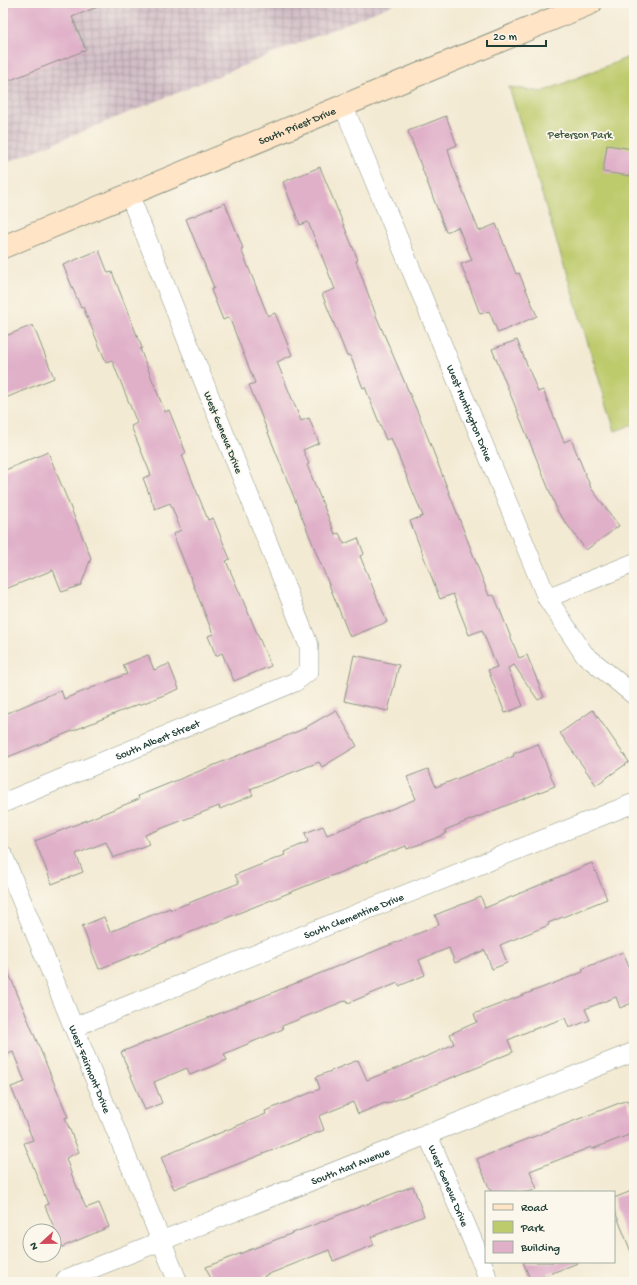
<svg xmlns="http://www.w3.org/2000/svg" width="637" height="1285" font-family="'Gochi Hand',sans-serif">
  <defs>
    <pattern id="industrial-grid" width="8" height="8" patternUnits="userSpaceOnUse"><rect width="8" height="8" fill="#d2bdc6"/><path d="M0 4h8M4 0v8" fill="none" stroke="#aa9ba2"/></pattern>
  </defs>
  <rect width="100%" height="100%" fill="#fbf7ec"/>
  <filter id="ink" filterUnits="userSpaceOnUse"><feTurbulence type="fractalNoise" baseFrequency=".025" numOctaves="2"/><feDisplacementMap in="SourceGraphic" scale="8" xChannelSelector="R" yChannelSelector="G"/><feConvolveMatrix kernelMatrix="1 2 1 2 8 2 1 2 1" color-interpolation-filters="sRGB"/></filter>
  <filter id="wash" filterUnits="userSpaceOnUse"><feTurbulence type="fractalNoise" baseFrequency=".012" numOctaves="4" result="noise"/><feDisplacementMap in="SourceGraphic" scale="16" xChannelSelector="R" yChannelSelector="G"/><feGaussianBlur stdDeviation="0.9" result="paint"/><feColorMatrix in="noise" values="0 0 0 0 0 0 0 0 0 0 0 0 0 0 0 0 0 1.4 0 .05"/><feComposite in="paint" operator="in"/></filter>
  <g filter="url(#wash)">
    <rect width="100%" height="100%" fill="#f3ead3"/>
    <path fill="url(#industrial-grid)" d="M3,3H397L3,164Z"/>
    <path fill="#becb6d" stroke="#6e8450" d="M634,55V424L615,431L509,87L542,92Z"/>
    <g id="blocks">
      <g fill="#e0b0c9">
        <path d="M3,3H105V4L72,17L86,50L3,83Z"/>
        <path d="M446,116L457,145L448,149L452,164L479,231L496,224L516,274L519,273L537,316L498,333L489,311L480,314L461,264L472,260L458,227L446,232L408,131Z"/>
        <path d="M607,145L633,149L630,176L603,172Z"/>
        <path d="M320,167L358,260L356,261L377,318L423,425L489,596L494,595L519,658L527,655L544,697L538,700L514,665L508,668L523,706L505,713L488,670L497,667L482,630L469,635L453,594L440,599L410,521L423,516L391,438L386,440L365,387L363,388L350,355L347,356L322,294L335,289L308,222L300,225L283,182Z"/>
        <path d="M225,203L243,248L241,249L268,316L275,313L292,355L277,362L301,421L309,418L319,443L303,450L309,464L307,465L335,534L339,533L344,544L358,538L364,554L360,556L387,622L350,637L249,385L255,383L229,317L223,320L211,290L214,288L186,219Z"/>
        <path d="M99,250L108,273L112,272L142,348L140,349L165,412L169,410L186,453L182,455L208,520L213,518L230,559L226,561L271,666L234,681L222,653L216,656L208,636L213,634L173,534L181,530L170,503L155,509L143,478L151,475L131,426L137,423L112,360L106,362L83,307L81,308L63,265Z"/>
        <path d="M33,325L54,378L3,399V337Z"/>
        <path d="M517,340L538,392L543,390L564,442L571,439L591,488L619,526L586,550L558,512L492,349Z"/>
        <path d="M48,452L91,558L81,585L62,592L53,570L3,590V471Z"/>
        <path d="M148,655L154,670L169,664L179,689L139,705V704L3,759V715L61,690L64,699L127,674L123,665Z"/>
        <path d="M354,655L399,665L388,711L344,701Z"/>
        <path d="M336,710L357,746L322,767L319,762L250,789L253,795L220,809L219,806L145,835L149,844L113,858L106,842L76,854L83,872L52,884L35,841L139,799L138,796L301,730Z"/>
        <path d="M593,710L629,762L596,785L560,733Z"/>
        <path d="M538,744L555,786L445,830L446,834L407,849L406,846L99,969L82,926L104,917L110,932L170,908L171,910L239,883L235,875L285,855L284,852L308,842L305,833L323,826L327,835L416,799L407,777L428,769L436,787L514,756L513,754Z"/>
        <path d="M592,863L607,899L548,923L549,925L500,945L507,963L492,969L485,950L455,963L449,948L419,960L425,975L399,986L398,983L348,1003L347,1000L282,1026L283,1029L224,1054L227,1060L190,1075L187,1068L154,1082L162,1103L145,1110L121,1052L269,994L439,925L435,915L481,897L485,908Z"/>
        <path d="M623,952L634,980V1002L620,1008L616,997L585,1009L590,1020L569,1028L565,1018L529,1031L508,1040L513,1052L486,1063V1064L386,1104L385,1103L358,1114L353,1102L319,1116L324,1130L174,1189L161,1157L266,1114L265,1111L320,1089L316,1077L358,1060L367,1080L430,1055L454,1044L450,1034L477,1022L474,1014L583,972L582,969Z"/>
        <path d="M3,959L68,1117L65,1118L79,1152L66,1158L71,1173L86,1208L99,1203L109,1227L62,1247L45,1206L48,1204L24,1143L33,1140L11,1087L25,1082L13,1052L3,1056Z"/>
        <path d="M627,1100L634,1118V1133L592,1149L591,1147L530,1171L537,1189L529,1192H491L477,1159Z"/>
        <path d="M413,1186L424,1216L371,1237L374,1245L333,1261L329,1250L264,1276L267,1282H212L206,1267Z"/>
        <path d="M634,1190V1257H633L614,1209V1198Z"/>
        <path d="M523,1262H578V1263L531,1281Z"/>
      </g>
    </g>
  </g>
  <g filter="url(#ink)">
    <use href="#blocks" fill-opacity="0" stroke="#899484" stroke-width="1"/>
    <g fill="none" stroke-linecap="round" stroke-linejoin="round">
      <defs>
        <g id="street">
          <path id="s1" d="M343,105L547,598L584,654L634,695"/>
          <path d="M547,598L634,563"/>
          <path id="s2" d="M3,803L295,682L309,671V646L129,194"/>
          <path id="s3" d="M3,855L178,1282"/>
          <path id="s4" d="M74,1027L634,803"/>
          <path id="s5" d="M427,1133L485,1270L488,1282"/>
          <path id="s6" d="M66,1279L634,1052"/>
        </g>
        <g id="secondary">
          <path id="s7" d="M3,247L591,3"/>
        </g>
      </defs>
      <use href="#street" stroke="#899484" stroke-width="20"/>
      <use href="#secondary" stroke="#899484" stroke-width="24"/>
      <use href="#street" stroke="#fff" stroke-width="19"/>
      <use href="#secondary" stroke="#ffe4c6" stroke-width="22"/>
    </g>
  </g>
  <g text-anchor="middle" stroke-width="3.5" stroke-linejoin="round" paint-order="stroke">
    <g font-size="11" fill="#1f3d34" stroke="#fbf7ec">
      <text dy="4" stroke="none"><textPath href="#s7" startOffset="318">South Priest Drive</textPath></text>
      <text dy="4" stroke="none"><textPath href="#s1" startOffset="333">West Huntington Drive</textPath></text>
      <text transform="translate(224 432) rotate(68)" y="4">West Geneva Drive</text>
      <text dy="4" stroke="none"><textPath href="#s2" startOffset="167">South Albert Street</textPath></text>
      <text dy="4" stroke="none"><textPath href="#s4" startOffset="301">South Clementine Drive</textPath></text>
      <text dy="4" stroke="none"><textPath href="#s3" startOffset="231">West Fairmont Drive</textPath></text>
      <text dy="4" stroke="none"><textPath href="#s6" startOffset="306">South Harl Avenue</textPath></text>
      <text dy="4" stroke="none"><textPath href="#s5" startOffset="57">West Geneva Drive</textPath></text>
    </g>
    <g font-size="11" fill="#3f593f" stroke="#fbf7ec">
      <text x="580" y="138">Peterson Park</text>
    </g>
  </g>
  <rect width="637" height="1285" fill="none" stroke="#fbf7ec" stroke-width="16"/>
  <rect x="485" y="1191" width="130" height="72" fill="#fbf7ec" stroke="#a3ada2"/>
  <rect x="493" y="1204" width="20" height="6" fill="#ffe4c6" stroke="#a3ada2"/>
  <text x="521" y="1211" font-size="12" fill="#1f3d34">Road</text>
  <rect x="493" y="1221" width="20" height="12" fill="#becb6d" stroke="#a3ada2"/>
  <text x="521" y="1231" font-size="12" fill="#1f3d34">Park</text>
  <rect x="493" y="1241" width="20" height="12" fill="#e0b0c9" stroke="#a3ada2"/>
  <text x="521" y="1251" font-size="12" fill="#1f3d34">Building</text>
  <g transform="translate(42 1243) rotate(248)"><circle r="19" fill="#fbf7ec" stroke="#a3ada2"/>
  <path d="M0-3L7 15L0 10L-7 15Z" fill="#d1495b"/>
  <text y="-6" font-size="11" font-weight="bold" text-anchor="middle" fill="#1f3d34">N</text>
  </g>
  <path d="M487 40v6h59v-6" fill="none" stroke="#1f3d34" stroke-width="2"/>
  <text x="493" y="40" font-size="12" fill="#1f3d34" stroke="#fbf7ec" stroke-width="3" paint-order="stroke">20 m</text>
</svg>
